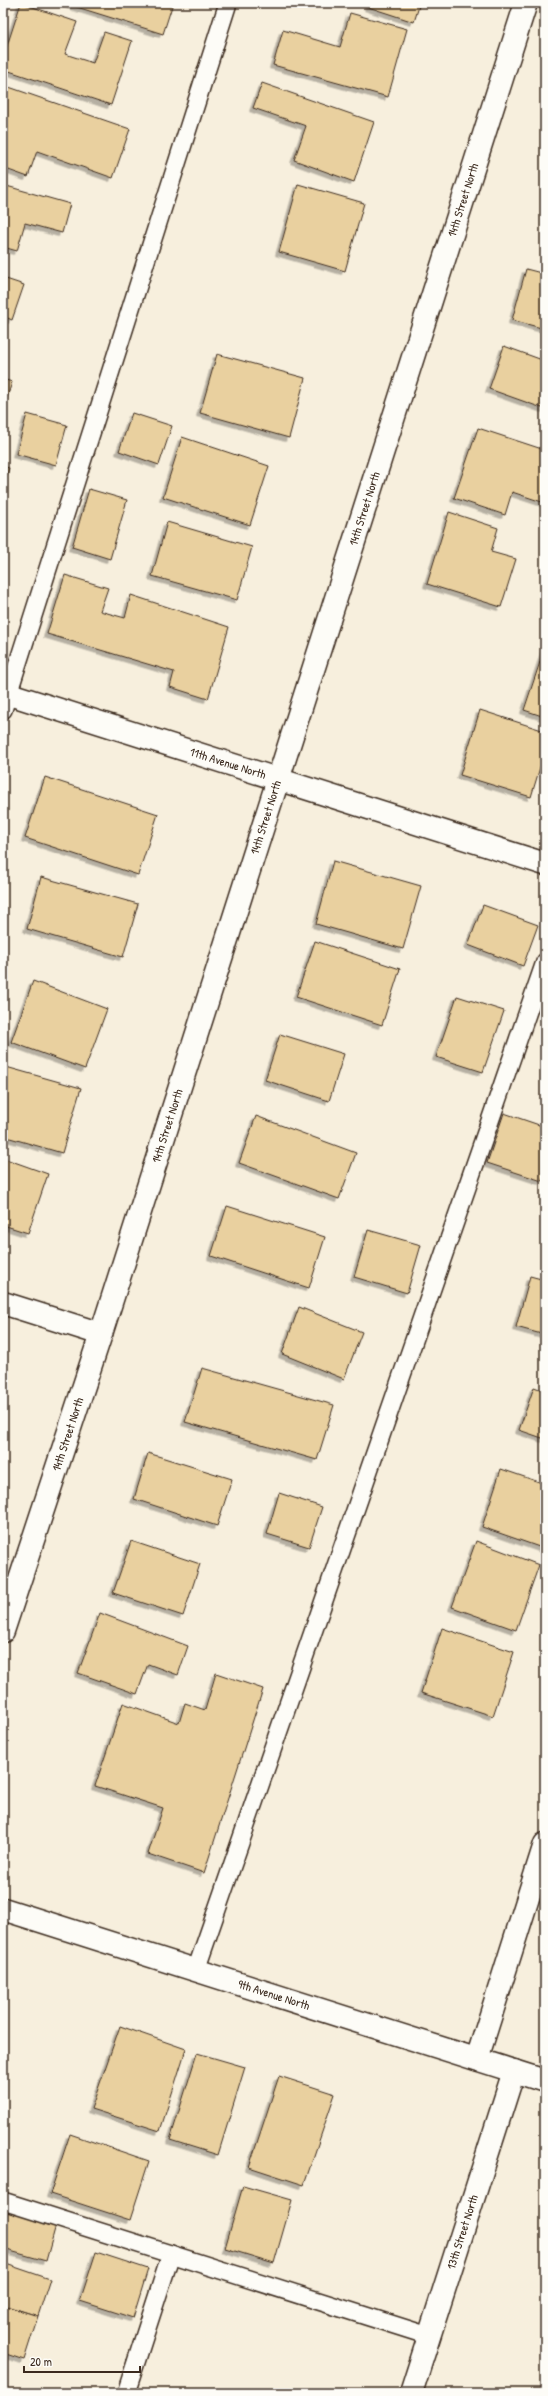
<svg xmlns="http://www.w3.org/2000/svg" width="548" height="2396" font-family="'Patrick Hand',sans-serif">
  <defs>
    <filter id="shadow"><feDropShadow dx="-3.5" dy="3.5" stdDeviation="0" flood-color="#0004"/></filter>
  </defs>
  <rect width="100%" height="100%" fill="#f7efdd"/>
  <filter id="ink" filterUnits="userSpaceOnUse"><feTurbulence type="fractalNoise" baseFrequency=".025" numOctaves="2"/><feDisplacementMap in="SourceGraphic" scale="8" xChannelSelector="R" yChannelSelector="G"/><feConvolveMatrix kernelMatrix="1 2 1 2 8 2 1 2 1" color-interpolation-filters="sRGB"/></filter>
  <g filter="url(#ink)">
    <g fill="#e9d09f" stroke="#3b2a1e" filter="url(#shadow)">
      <path d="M21,3L77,22L65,54L93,63L104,32L132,41L111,105L3,69V58Z"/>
      <path d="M64,3H173L163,34Z"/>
      <path d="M370,3H420L414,22L368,7Z"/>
      <path d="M350,13L407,29L388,97L273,65L283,30L340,47Z"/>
      <path d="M262,83L374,122L354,182L294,160L306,126L253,108Z"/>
      <path d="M3,85L130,129L113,178L37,151L28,177L3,168Z"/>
      <path d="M298,184L364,203L345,271L279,252Z"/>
      <path d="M3,185L70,204L62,233L25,223L17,251L3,247Z"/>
      <path d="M526,269L545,274V329L512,320Z"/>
      <path d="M3,278L24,285L12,320L3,316Z"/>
      <path d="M504,346L545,361V409L489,389Z"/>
      <path d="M217,354L305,378L289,438L200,413Z"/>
      <path d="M3,379L12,382L3,411Z"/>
      <path d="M132,413L172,426L159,465L119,451Z"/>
      <path d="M27,414L67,425L56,465L16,454Z"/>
      <path d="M478,428L545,450V503L512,492L505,515L454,498Z"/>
      <path d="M182,437L269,466L250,525L163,497Z"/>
      <path d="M3,466L9,468L3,488Z"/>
      <path d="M89,489L127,500L110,559L72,547Z"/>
      <path d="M449,512L498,528L491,552L516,559L501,607L427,584Z"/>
      <path d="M167,522L252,547L237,600L152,576Z"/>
      <path d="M65,575L108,588L100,611L125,618L131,595L229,627L208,699L170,687L174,672L47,634Z"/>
      <path d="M545,647V717L524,710Z"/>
      <path d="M480,710L545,731V751L531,797L460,775Z"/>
      <path d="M45,777L158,814L138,875L25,838Z"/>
      <path d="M333,861L421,886L403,949L316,924Z"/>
      <path d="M41,877L138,904L123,957L27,929Z"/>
      <path d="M483,905L538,925L523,966L468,945Z"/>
      <path d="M315,941L400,969L382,1025L296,997Z"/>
      <path d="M33,981L107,1009L85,1069L11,1042Z"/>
      <path d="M457,996L504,1011L483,1072L436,1057Z"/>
      <path d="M280,1034L344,1054L329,1101L265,1080Z"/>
      <path d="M6,1067L81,1088L62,1153L3,1136V1080Z"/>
      <path d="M504,1113L545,1127V1173L542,1181L487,1163Z"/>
      <path d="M256,1116L356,1153L339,1199L239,1163Z"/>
      <path d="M3,1158L48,1174L28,1233L3,1225Z"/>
      <path d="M227,1206L325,1237L309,1288L211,1256Z"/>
      <path d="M368,1230L421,1245L407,1293L354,1277Z"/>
      <path d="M530,1276L545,1280V1335L516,1327Z"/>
      <path d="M299,1307L362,1332L344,1379L282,1354Z"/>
      <path d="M202,1368L334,1405L317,1460L185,1422Z"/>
      <path d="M534,1387L545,1391V1439L519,1430Z"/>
      <path d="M148,1453L232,1479L217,1526L134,1499Z"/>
      <path d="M501,1469L545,1484V1549L482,1527Z"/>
      <path d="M279,1493L322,1507L309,1547L267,1534Z"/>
      <path d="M131,1541L200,1564L183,1616L113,1593Z"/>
      <path d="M476,1541L539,1565L516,1630L452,1607Z"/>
      <path d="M100,1613L188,1646L178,1675L148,1664L137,1694L78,1673Z"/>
      <path d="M442,1628L514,1652L493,1716L421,1693Z"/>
      <path d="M216,1673L263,1689L204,1873L148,1854L163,1808L95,1786L123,1703L179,1723L185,1703L205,1710Z"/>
      <path d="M120,2026L186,2049L160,2131L91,2109Z"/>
      <path d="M197,2053L245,2067L218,2155L170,2140Z"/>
      <path d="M279,2076L335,2094L304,2185L249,2167Z"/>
      <path d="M70,2134L149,2161L130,2220L50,2194Z"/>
      <path d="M243,2186L292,2200L274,2263L225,2248Z"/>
      <path d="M3,2210L56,2225L46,2261L3,2249Z"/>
      <path d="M96,2252L148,2269L133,2318L80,2301Z"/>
      <path d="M3,2263L50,2279L38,2316L3,2305Z"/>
      <path d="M3,2305L38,2316L24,2360L3,2353Z"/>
    </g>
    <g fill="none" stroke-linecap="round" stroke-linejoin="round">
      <defs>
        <g id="service">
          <path d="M3,710L228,3"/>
          <path d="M196,1970L545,962"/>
          <path d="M3,2201L429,2336"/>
          <path d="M126,2393L171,2254"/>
        </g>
        <g id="minor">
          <path id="s1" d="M3,692L545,864"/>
          <path d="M3,1303L101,1334"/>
          <path id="s2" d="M3,1631L101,1334L526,3"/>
          <path d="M477,2059L545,1844"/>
          <path id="s3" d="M411,2393L514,2071"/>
        </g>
        <g id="tertiary">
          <path id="s4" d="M3,1909L545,2081"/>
        </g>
      </defs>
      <use href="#service" stroke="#3b2a1e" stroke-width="20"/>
      <use href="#minor" stroke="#3b2a1e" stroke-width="25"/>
      <use href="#tertiary" stroke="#3b2a1e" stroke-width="25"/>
      <use href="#service" stroke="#fdfcf7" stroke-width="17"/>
      <use href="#minor" stroke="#fdfcf7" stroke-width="22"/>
      <use href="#tertiary" stroke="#fdfcf7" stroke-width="22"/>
    </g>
  </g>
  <g text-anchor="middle" stroke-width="3" stroke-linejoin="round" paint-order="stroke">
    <g font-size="12" fill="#3b2a1e" stroke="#fdfcf7">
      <text dy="4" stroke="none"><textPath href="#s2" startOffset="1503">14th Street North</textPath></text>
      <text dy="4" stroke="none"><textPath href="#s2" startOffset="1179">14th Street North</textPath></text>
      <text dy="4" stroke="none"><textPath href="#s1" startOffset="236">11th Avenue North</textPath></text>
      <text dy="4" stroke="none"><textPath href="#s2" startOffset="855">14th Street North</textPath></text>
      <text dy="4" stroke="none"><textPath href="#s2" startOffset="531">14th Street North</textPath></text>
      <text dy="4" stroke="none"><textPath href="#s2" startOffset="207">14th Street North</textPath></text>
      <text dy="4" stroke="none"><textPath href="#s4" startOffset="284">9th Avenue North</textPath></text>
      <text dy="4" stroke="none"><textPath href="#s3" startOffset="169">13th Street North</textPath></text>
    </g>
  </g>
  <rect width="548" height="2396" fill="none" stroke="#fdfcf7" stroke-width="16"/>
  <rect x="8" y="8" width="532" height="2380" fill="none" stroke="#3b2a1e" stroke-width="1.5" filter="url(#ink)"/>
  <path d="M24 2366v6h116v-6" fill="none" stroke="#3b2a1e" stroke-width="2"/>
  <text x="30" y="2366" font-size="12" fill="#3b2a1e" stroke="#fdfcf7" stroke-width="3" paint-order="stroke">20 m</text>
</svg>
